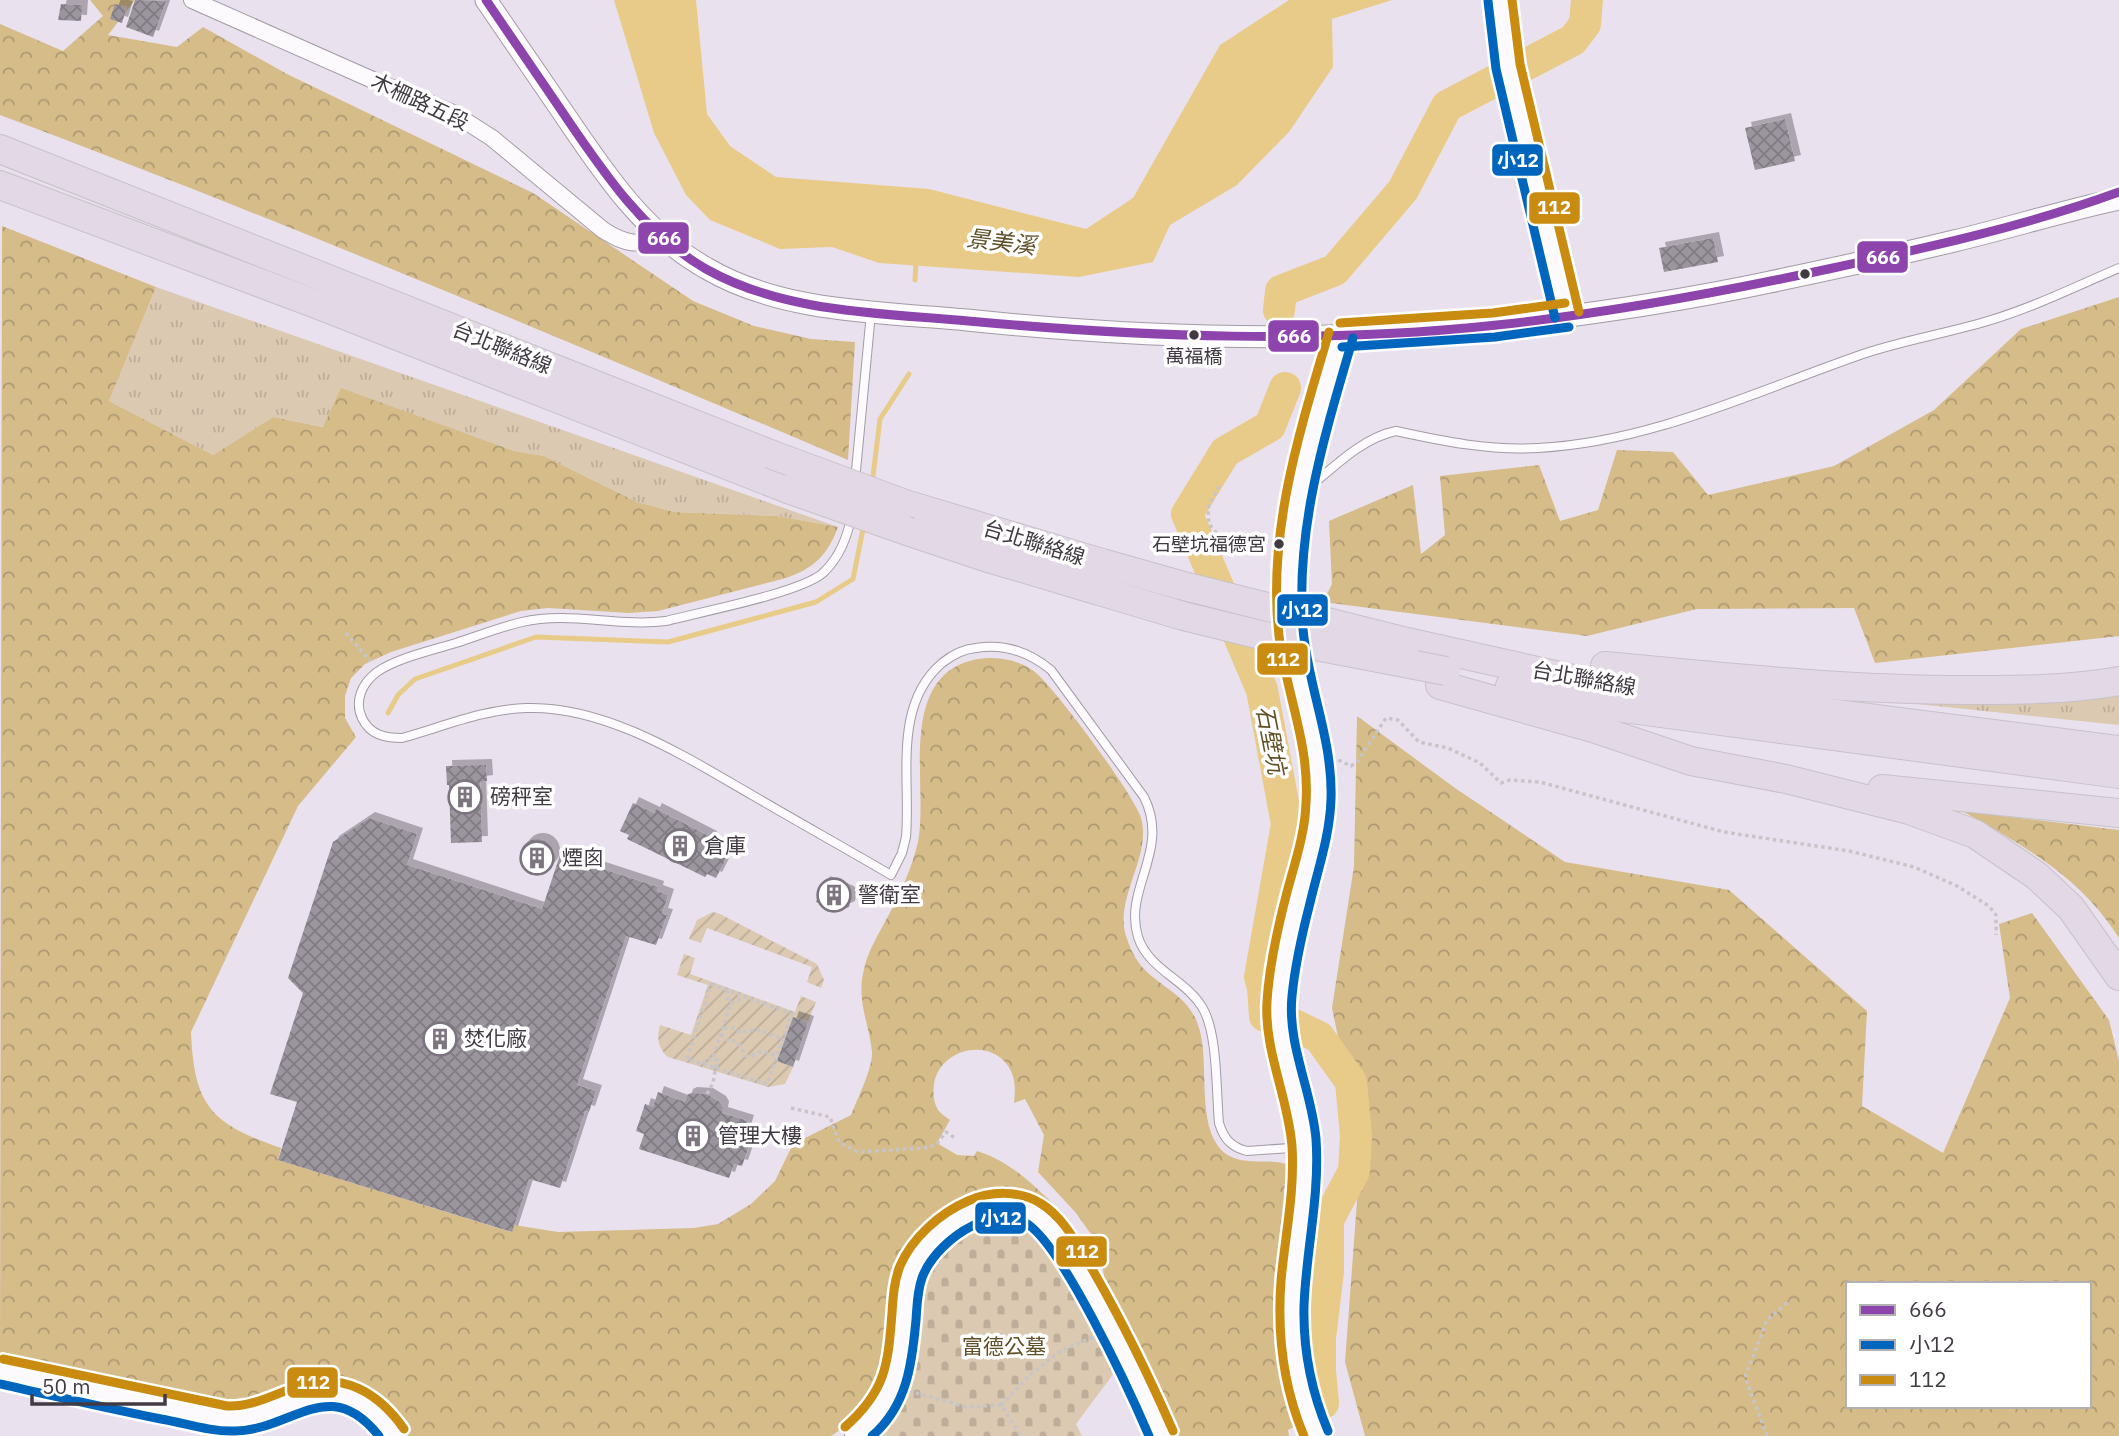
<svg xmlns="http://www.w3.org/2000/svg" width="2119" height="1436" font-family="'IBM Plex Sans','Noto Sans TC',sans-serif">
  <defs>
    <pattern id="grass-tufts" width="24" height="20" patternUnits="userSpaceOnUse" patternTransform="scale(1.75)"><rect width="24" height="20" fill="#dbc9b1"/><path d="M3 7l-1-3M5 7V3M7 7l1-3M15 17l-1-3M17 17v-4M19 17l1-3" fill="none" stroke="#bdad99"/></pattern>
    <pattern id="forest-crowns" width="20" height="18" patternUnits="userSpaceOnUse" patternTransform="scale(1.75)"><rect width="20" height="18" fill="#d5bc89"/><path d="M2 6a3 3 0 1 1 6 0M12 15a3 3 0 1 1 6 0" fill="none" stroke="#ae9a72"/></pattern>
    <pattern id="cemetery-stones" width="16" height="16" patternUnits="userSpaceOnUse" patternTransform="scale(1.75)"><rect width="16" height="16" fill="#dbc9b1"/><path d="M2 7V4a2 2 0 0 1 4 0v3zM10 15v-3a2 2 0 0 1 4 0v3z" fill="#bdad99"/></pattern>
    <pattern id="garden-furrows" width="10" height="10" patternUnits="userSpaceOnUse" patternTransform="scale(1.75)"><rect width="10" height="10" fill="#dbc9b1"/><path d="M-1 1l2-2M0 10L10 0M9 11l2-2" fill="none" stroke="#bdad99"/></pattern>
    <pattern id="building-cross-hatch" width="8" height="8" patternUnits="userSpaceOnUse" patternTransform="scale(1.75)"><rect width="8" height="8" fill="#9b959e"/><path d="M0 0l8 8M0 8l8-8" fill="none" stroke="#807b82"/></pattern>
    <filter id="shadow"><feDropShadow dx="6" dy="-6" stdDeviation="0" flood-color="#0004"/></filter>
  </defs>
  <rect width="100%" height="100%" fill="#eae1ee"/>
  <g fill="url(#grass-tufts)">
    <path d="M156,287L838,527L777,516L674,512L637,502L544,456L514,451L341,389L324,427L273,417L213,455L109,401Z"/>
    <path d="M2119,694V725L1889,701Z"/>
  </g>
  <g fill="url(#forest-crowns)" fill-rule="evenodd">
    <path d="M90,0H135L108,35L177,47L203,27L287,74L533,193L693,301L754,326L811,339L855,342L848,460C567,341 286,222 0,115V24L63,51L103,16Z"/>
    <path d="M2,226L156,287L109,401L213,455L273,417L323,427L341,388L514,451L544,456L637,502L674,512L777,516L838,527C828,555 813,569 786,578L658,611L629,613L548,608L521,611L391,652L365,664L351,678L345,696V718L356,737L298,806L191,1032C194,1107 212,1124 281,1148L278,1160L511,1232L514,1225L558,1232L694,1228L718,1224L751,1204L775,1181L793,1144L851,1115C857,1100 873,1067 872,1052C869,1022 856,1001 864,969C868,951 877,937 886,920C899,897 912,868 918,842C929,786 895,674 978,659C998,656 1020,660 1035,672C1054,687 1135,796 1141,818C1152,857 1114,897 1126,936C1129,945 1133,955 1139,963C1156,986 1185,992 1197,1022C1211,1056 1196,1116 1218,1146C1237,1172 1275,1154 1290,1167C1295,1171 1295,1179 1296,1184C1282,1264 1270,1346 1298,1425L1288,1430L1289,1436H1171L1106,1293L1102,1262L1095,1240L1076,1213L1038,1172L1044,1135L1025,1099L1014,1103C1015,1092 1016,1082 1011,1071C994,1036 940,1047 934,1084C933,1092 933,1102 938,1110C941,1114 946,1117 950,1120L937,1143L957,1155L974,1156L977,1151C1010,1161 1034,1185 1058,1209L1053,1213C1045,1207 1036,1198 1026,1196C975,1184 919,1219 901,1267C899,1275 899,1285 898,1294C895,1323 894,1369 879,1394C868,1412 848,1425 831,1436H408C393,1414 374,1386 346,1380C305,1371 274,1405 235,1408C211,1410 184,1402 161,1397C107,1387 54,1375 0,1362Z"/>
    <path d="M2119,297V636L1875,663L1854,608L1697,609L1587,636L1323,602L1332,584L1329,521L1413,485L1421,554L1445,535L1440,476L1539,465L1560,521L1598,510L1617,450L1673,452L1708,495L1834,466L1934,410L2021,329Z"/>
    <path d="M1357,716L1455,788L1565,862L1729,890L1867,1011L1862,1106L1943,1153L2010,998L1999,924L2032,913L2109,1020L2119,1061V1436H1365L1345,1362L1361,1148L1332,1008L1354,866ZM1848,1284H2089V1406H1848Z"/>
    <path d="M1962,811L2119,830V938C2080,876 2024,846 1962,811Z"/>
  </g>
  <path fill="url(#cemetery-stones)" d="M1012,1218L1035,1228L1062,1265L1117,1369L1076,1424L1082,1436H874C908,1404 911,1363 915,1318C916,1308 915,1295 918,1286C924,1263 963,1226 985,1220C993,1218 1003,1218 1012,1218Z"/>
  <g fill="url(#garden-furrows)">
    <path d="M713,912L720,914L817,964L824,980L821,988L807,982L812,967L707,928L701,943L689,939L697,920Z"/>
    <path d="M684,954L695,958L690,974L795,1012L801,996L816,1002L808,1022L793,1017L777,1061L793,1067L785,1084L768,1087L668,1057C657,1047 657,1038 660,1025L691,1035L708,985L677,975Z"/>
  </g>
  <path fill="#e9cb89" d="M614,0H696L707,114L730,146L776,177L929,189L1086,229L1133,198L1220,45L1289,0H1392L1332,19L1333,67L1289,132L1237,185L1170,225L1153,262L1079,277L879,263L832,247L780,249L710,220L686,195L654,133Z"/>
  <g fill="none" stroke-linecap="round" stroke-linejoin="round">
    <g stroke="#e9cb89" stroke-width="5">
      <path d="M915,280L916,262"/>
      <path d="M872,484L880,419L909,374"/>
      <path d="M388,713L398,695L415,679L536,637L668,642L816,602L853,579L864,524"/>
    </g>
    <g stroke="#e9cb89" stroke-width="32">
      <path d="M1279,310L1281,291L1335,270L1403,190L1447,106L1573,40L1585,24L1587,0"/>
      <path d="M1265,1016L1263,988L1260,977L1287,824L1262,690L1187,514L1225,452L1270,426L1285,388"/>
      <path d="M1294,1025L1319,1037L1351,1082L1356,1136L1354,1171L1328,1220V1271L1320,1338V1371L1323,1403"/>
    </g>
  </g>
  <g fill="url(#building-cross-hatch)" filter="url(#shadow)">
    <path d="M135,0L166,1L153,37L126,27Z"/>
    <path d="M61,4L82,5L81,21L58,20Z"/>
    <path d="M115,4L127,7L122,23L110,19Z"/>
    <path d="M1785,119L1795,161L1755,170L1745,128Z"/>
    <path d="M1713,238L1718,262L1664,272L1659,248Z"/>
    <path d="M486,765L487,781L480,782L482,842L451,843L449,785H447L446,766Z"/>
    <path d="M633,803L654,813L656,809L711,837L710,841L730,851L716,878L707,874L705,877L627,839L629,835L620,831Z"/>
    <path d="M369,818L417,834L407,865L542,909L560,855L658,887L657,891L668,895L662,914L667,915L656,945L626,936L577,1085L596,1091L589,1112L585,1111L560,1188L529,1179L512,1232L278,1160L297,1102L270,1094L303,993L288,978L333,842Z"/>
    <circle cx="537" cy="856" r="17"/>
    <path d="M824,882L848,892L851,897L849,907L840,911L816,902Z"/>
    <path d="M793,1017L808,1022L793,1067L777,1061Z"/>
    <path d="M658,1092L685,1102L687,1095L691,1093L707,1094L720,1102L723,1107L722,1113L748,1121L743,1137L751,1140L742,1166L734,1164L729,1178L639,1149L644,1134L636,1131L645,1104L653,1107Z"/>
  </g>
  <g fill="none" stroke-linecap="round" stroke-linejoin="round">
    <defs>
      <g id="lane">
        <path d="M855,481L871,313"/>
        <path d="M1300,495C1328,473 1360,438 1396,431C1442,441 1490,451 1538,448C1652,442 1756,391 1863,354C1904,340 1949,333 1991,320C2034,307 2077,286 2119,268"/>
        <path d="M852,515C847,537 840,557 823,573C800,593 700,612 666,621C618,627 569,611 522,622C500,627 478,636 456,643C433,650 397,658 377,672C362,683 354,701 362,718C370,735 385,738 402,738C442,727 484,709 526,708C605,705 686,757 752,795C798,822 845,848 891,875L902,853L906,837C911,779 892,706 942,663C952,655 964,649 976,648C1005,643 1029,652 1051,670L1144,797C1171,851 1123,888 1138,937C1148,969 1186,980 1202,1007C1218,1032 1216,1092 1219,1123C1224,1139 1231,1147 1247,1151L1304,1147"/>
      </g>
      <g id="street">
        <path d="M192,0L375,81L453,113L492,138L603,230C628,246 637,244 666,240"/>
        <path d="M0,1371C55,1384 110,1397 166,1407C188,1412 212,1419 234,1419C270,1420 307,1384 341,1394C364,1400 382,1417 394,1436"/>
        <path d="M853,1436C900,1400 899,1369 904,1314C905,1300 906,1286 911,1272C921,1248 947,1224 970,1213C987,1205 1015,1202 1032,1212C1052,1224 1063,1247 1075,1265C1108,1320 1137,1377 1162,1436"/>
        <path d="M1317,1436C1290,1378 1288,1323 1296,1260C1300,1222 1308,1186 1304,1148C1303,1129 1300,1110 1296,1092C1288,1062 1277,1036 1279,1004C1282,968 1290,933 1298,899C1307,866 1318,834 1319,799C1322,743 1297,688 1291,633C1279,530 1313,432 1341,335"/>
      </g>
      <g id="secondary">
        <path d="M486,0C511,37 537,74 562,111C602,170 642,232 706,268C782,313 881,312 967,320C1140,338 1322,344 1495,325C1587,315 1680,301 1770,282C1831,269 1893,256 1954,241C2009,228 2063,211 2119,199"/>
        <path d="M1500,0L1508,66L1567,315"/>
      </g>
      <g id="highway">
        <path d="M0,149L770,454"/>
        <path d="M0,185L316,304L788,489"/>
        <path d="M905,504L1102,563"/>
        <path d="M910,532L985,557L1096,590"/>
        <path d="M1407,642L1587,682L2119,750"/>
        <path d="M1605,666C1725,677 1845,690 1965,690C2017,690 2069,690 2119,681"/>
        <path d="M1440,685L1593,728L1691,761L1786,779L1909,810L1975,834L2037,876L2071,908L2119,976"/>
        <path d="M1510,686L1578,702L2119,774"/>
        <path d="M1882,789L2119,813"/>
      </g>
    </defs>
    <use href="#lane" stroke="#a29ba5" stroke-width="10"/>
    <use href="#street" stroke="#a29ba5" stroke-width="18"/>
    <use href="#secondary" stroke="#a29ba5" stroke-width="23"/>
    <use href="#highway" stroke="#c7c2c8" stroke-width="30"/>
    <g stroke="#c8c5c9" stroke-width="3.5" stroke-dasharray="3.5 3.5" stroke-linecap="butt">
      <path d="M1219,486L1208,508L1209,524L1224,542L1278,541"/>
      <path d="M346,633L370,661"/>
      <path d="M1332,757L1351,766L1357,762L1386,718L1398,720L1419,742L1448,748L1480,763L1501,783L1510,780L1540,782L1724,832L1849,851L1914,867L1957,886L1989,906L1996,915V935"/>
      <path d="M711,984L792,1014L767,1084L687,1059Z"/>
      <path d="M727,990L728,1001L731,1003"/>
      <path d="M724,1028H734L740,1033L755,1029L783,1039"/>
      <path d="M721,1034L729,1041H737L746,1056L749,1057L762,1051L777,1056"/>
      <path d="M703,1064L705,1061L713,1058"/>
      <path d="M707,1094L713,1083L717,1060L713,1058L731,1003L738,1001L742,996"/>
      <path d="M791,1108L830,1117L839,1142L858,1152L924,1148L936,1145L946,1132L955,1138"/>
      <path d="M909,1391L966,1407L1001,1405L1021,1436"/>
      <path d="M1001,1405L1030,1375L1059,1352L1097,1335"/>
      <path d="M1767,1436L1745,1377L1767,1320L1790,1300"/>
    </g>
    <use href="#lane" stroke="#fcfafc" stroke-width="8"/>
    <use href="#street" stroke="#fcfafc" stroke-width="16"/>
    <use href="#secondary" stroke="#fcfafc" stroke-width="21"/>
    <use href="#highway" stroke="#e2d8e6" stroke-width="28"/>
    <defs>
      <g id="highway-bridge">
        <path d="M770,454L905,504"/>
        <path d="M788,489L910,532"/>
        <path d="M1102,563L1180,585L1407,642"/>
        <path d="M1096,590L1183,616L1269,637L1446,671"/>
      </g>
    </defs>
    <use href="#highway-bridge" stroke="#c7c2c8" stroke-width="30" stroke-linecap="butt"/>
    <use href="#highway-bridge" stroke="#e2d8e6" stroke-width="28"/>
    <defs>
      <path id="bus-1" d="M486,0C510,35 533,69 557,104C598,164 641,232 706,269C784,313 881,313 968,321C1143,337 1322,344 1497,325C1610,313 1722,292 1833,268C1930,247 2026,226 2119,192"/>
      <g id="bus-2">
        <path d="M1488,1L1496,69L1555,318"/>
        <path d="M1342,347L1495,337L1569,327"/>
        <path d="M0,1384C54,1396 107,1408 161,1419C185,1423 210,1432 235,1431C293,1430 329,1373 379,1436"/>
        <path d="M1328,1431C1311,1391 1303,1350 1304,1306C1306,1250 1320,1196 1316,1139C1312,1091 1287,1045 1292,996C1295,965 1302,934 1310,903C1318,869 1330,835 1331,799C1333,740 1308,687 1303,629C1295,528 1325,434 1353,338"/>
        <path d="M872,1436C907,1406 912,1364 916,1320C917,1307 917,1292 922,1278C930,1256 952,1236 972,1226C987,1218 1008,1214 1024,1222C1060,1239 1131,1394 1149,1436"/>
      </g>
      <g id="bus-3">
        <path d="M1512,0L1520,64L1579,312"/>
        <path d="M1340,323L1493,313L1565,303"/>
        <path d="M3,1359L227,1406C253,1407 274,1394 299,1386C342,1371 379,1393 404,1429"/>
        <path d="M845,1427C886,1391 888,1365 892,1313C893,1298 894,1281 900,1266C912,1238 940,1213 968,1201C990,1191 1019,1190 1040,1203C1064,1217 1078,1246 1092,1269C1122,1321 1149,1376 1173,1431"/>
        <path d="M1304,1436C1283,1386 1277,1335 1281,1281C1285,1236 1295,1192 1292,1146C1288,1097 1264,1050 1267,1002C1269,967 1277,931 1286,896C1294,865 1305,835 1306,803C1310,745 1286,692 1279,636C1267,532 1300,430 1329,332"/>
      </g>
    </defs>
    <use href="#bus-1" stroke="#fff" stroke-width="14"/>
    <use href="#bus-2" stroke="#fff" stroke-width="14"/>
    <use href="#bus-3" stroke="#fff" stroke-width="14"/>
    <use href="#bus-1" stroke="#8e44ad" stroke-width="9"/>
    <use href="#bus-2" stroke="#0065bd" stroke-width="9"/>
    <use href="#bus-3" stroke="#ca8b11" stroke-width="9"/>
  </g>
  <defs>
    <symbol id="building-ring" viewBox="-11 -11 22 22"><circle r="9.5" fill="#fff" stroke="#7c747f" stroke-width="1.5"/><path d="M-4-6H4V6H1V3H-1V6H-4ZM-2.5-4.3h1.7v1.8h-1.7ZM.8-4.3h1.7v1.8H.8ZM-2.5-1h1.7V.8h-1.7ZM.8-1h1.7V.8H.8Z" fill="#7c747f"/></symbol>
  </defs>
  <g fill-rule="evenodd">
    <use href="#building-ring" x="446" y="778" width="38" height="38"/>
    <use href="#building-ring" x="661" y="827" width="38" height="38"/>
    <use href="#building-ring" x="518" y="839" width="38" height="38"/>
    <use href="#building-ring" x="815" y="876" width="38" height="38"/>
    <use href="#building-ring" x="421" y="1020" width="38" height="38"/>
    <use href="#building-ring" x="674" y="1117" width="38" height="38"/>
  </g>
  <g fill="#413a43" stroke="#fff" stroke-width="2.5">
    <circle cx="1805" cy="274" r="6"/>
    <circle cx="1194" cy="335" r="6"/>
    <circle cx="1279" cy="544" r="6"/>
  </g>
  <g text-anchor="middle" stroke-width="7" stroke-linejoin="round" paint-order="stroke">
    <g font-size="19" fill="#413a43" stroke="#fff">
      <text x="1194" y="363">萬福橋</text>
      <text x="1266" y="551" text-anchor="end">石壁坑福德宮</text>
    </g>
    <g font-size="21" fill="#413a43" stroke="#fff">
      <text transform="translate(420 102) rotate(25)" y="7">木柵路五段</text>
      <text transform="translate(502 348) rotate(22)" y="7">台北聯絡線</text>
      <text transform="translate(1034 543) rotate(17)" y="7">台北聯絡線</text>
      <text transform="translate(1584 679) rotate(10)" y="7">台北聯絡線</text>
    </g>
    <g font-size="21" fill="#413a43" stroke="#fff" text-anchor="start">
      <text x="490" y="804">磅秤室</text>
      <text x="704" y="853">倉庫</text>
      <text x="562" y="865">煙囪</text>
      <text x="858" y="902">警衛室</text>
      <text x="464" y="1046">焚化廠</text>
      <text x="718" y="1143">管理大樓</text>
    </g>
    <g font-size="21" fill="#5f4e26" stroke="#fff">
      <text x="1004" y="1354">富德公墓</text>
    </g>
    <g font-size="23" font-style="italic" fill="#605027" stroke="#fff">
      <text transform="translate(1001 242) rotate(7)" y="8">景美溪</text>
      <text transform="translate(1271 740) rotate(79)" y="8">石壁坑</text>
    </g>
  </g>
  <g stroke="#fff" stroke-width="2.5">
    <rect x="1491" y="143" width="53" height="34" rx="7" fill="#0065bd"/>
    <rect x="1528" y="191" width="53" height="34" rx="7" fill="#ca8b11"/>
    <rect x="637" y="221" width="53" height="34" rx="7" fill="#8e44ad"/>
    <rect x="1856" y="240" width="53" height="34" rx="7" fill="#8e44ad"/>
    <rect x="1267" y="319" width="53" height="34" rx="7" fill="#8e44ad"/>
    <rect x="1276" y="593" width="53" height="34" rx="7" fill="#0065bd"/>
    <rect x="1256" y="642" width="53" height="34" rx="7" fill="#ca8b11"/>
    <rect x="974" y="1201" width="53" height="34" rx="7" fill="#0065bd"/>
    <rect x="1055" y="1235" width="53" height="33" rx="7" fill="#ca8b11"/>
    <rect x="286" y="1366" width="53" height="33" rx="7" fill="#ca8b11"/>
  </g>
  <g font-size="19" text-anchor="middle" font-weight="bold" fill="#fff">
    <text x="1518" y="167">小12</text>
    <text x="1554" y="214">112</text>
    <text x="664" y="245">666</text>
    <text x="1883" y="264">666</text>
    <text x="1294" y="343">666</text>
    <text x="1302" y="617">小12</text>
    <text x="1283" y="666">112</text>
    <text x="1001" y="1225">小12</text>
    <text x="1082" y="1258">112</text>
    <text x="313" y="1389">112</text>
  </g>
  <rect x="1846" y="1282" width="245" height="126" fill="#ffffff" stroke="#b3b0b4" stroke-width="2"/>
  <rect x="1860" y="1305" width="35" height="10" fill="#8e44ad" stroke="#b3b0b4" stroke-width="2"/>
  <text x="1909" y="1317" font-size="21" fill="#413a43">666</text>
  <rect x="1860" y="1340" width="35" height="10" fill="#0065bd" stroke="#b3b0b4" stroke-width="2"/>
  <text x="1909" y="1352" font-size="21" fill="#413a43">小12</text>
  <rect x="1860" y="1375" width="35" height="10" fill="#ca8b11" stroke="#b3b0b4" stroke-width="2"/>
  <text x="1909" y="1387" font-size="21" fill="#413a43">112</text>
  <path d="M32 1394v10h133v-10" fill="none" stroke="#413a43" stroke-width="3.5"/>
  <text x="42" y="1394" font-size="21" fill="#413a43" stroke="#ffffff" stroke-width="5" paint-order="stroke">50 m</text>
</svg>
